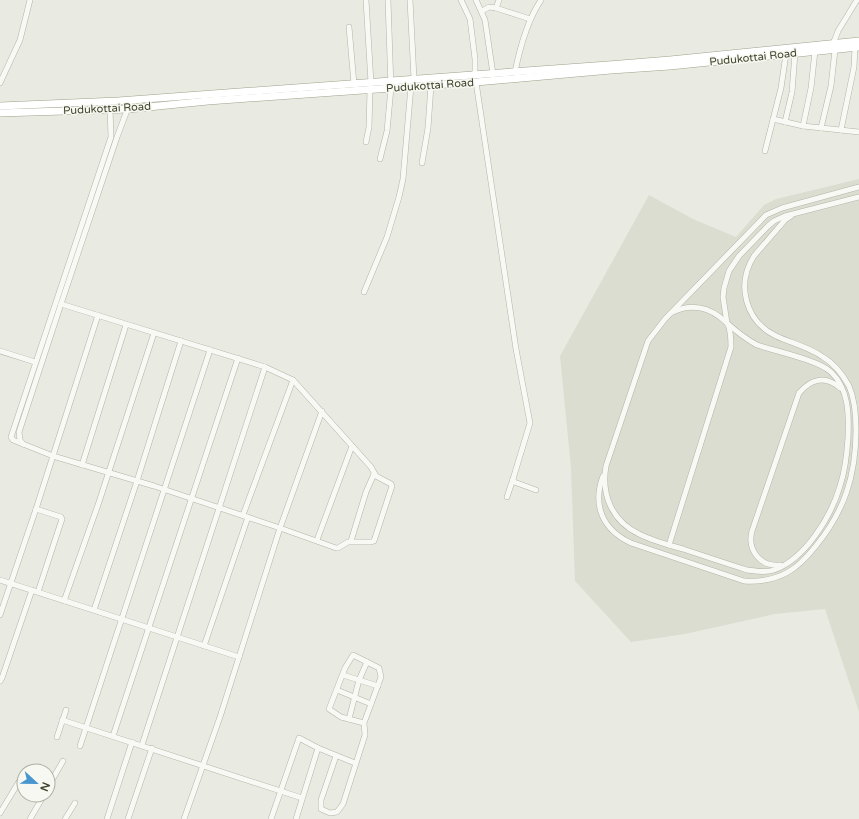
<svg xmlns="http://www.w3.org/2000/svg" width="859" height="819" font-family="'Varela Round',sans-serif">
  <rect width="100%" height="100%" fill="#e9ebe2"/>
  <path fill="#daddd0" d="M859,179V712L825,609L775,614L685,634L631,642L575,581L571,468L560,356L649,195L693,219L736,237L764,205L776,199Z"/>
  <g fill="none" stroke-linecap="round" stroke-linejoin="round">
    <defs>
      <g id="minor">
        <path d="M366,0L371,83"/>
        <path d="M410,0L414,79"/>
        <path d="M461,0L470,19L475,59V75"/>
        <path d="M476,0L485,20L493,74"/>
        <path d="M496,8L499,0"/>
        <path d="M482,11L489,7L496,8L530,19"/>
        <path d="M349,27L354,84"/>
        <path d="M833,44L838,31L857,0"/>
        <path d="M515,72C520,47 527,21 541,0"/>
        <path d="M476,82L516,349L530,423L513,479L514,482L517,483L536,490"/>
        <path d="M0,83L20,40L30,0"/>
        <path d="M110,108L111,137L11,437L13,440L53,456L154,486L280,528L220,717L184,819"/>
        <path d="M773,119L803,126L859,132"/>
        <path d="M785,122L792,92L795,53"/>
        <path d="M803,126L811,88L815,51"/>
        <path d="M821,128L831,86L835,50"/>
        <path d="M841,130L854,67L855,47"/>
        <path d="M366,142L369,127L370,89"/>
        <path d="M765,151L781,88L786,54"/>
        <path d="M380,159L387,131L391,88L388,0"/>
        <path d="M422,163L428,128L431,85"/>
        <path d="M859,187L782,208L766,215L665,319L648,341L606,466C601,495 612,521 639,534C653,541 668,545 683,549C704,556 725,563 747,570C756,571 765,573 774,570C805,559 831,517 840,486C845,471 847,454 848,438C849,415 849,389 831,372C818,360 775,351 757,345C746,339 737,332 727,323L723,297L724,288L729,271L739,256L768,226L774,221L785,216L859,197"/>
        <path d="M364,292L387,237L399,197L403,179L411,86"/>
        <path d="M61,304L265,367L293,380L371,467L376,476L391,484L392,486L374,541L371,542H348L338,548H336L280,528L322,411"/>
        <path d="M0,351L35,362"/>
        <path d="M23,444L20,440L19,432L61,304L117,137L131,100"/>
        <path d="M82,465L126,325"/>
        <path d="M603,476C592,506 603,530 631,543L744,581C760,582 774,580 788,572C799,566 807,557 815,547C844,512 856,476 856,430C856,415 855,400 849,386C843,375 833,363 823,357C809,347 791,343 776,336C745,321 736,284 754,256L785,220L791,216"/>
        <path d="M507,497L513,479"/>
        <path d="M36,509L61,517L62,519L38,592"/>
        <path d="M243,515L293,380"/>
        <path d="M317,540L352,446"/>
        <path d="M351,541L366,492L374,474"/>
        <path d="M669,545L731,347C731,340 731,329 727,323C725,321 722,319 720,317C705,306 690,304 673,312"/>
        <path d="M780,565C760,567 747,550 752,531L799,393C811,379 825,375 840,388"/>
        <path d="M0,580L239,657"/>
        <path d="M64,601L99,502L154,333"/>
        <path d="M94,610L137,481L181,341"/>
        <path d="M0,615L36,509L98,315"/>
        <path d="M204,646L248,517"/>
        <path d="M343,675L378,686"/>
        <path d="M0,681L2,678L32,590"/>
        <path d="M337,690L371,704"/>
        <path d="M349,719L359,680L367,662"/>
        <path d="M62,720L302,798"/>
        <path d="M113,736L238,358"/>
        <path d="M57,737L66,710"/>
        <path d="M142,745L265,367"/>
        <path d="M80,746L210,350"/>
        <path d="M336,756L321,800V809L330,813L337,812L343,804L365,735L364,723L381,677L379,668L353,655L345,668L329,709L341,717L364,723"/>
        <path d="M48,787L63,761"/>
        <path d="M0,813L23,775"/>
        <path d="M30,819L44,795"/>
        <path d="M65,819L75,803"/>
        <path d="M107,819L132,742"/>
        <path d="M128,819L152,748"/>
        <path d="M271,819L299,738L318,748L355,763"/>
        <path d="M296,819L318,748"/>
      </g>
      <g id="highway">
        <path d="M0,106L118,101L608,65L670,60L859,41"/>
        <path d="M0,113L128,109L208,101L476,82L611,70L670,66L859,47"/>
      </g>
    </defs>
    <use href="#minor" stroke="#b2b5a7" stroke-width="6"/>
    <use href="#highway" stroke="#9da289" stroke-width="8"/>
    <use href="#minor" stroke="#f8f9f5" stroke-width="5"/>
    <use href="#highway" stroke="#fff" stroke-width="7"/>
  </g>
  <g text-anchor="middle" stroke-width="3" stroke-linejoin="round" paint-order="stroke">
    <g font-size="11" fill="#3e432a" stroke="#f7f8f2">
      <text transform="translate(753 57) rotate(-6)" y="4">Pudukottai Road</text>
      <text transform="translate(430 85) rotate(-4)" y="4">Pudukottai Road</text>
      <text transform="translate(107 108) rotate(-3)" y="4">Pudukottai Road</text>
    </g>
  </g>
  <g transform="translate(36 783) rotate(112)"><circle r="19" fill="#f7f8f2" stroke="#adb0a2"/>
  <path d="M0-3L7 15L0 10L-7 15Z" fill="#4796d0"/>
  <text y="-6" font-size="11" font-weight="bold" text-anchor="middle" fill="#3e432a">N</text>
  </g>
</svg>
